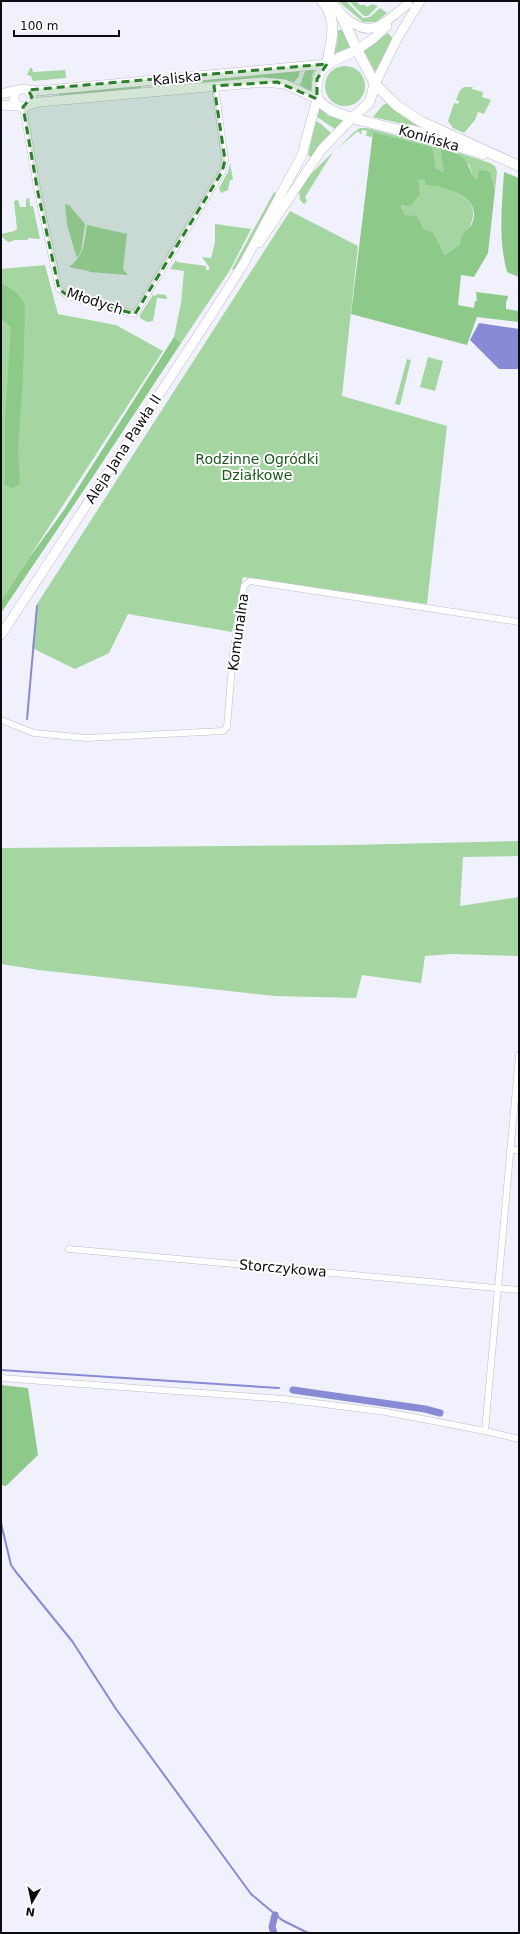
<svg xmlns="http://www.w3.org/2000/svg" width="520" height="1934" font-family="'DejaVu Sans',sans-serif">
  <rect width="100%" height="100%" fill="#f0f1fd"/>
  <g fill="#a5d6a2">
    <path d="M338,1H346L363,18L370,17L380,8L387,13L376,22H363Z"/>
    <path d="M349,1H356L360,5H365L367,7L372,4L378,6L368,16H364Z"/>
    <path d="M338,30H342L350,47L333,54L337,44Z"/>
    <path d="M388,33L393,39L375,72L364,51Z"/>
    <circle cx="345" cy="86" r="20"/>
    <path d="M30,68H32L33,72L65,70L66,78L33,81L31,76L27,75Z"/>
    <path d="M315,68L312,76L311,91L300,85L306,69Z"/>
    <path d="M300,69L299,76L294,82L276,78H265L159,88L156,85Z"/>
    <path d="M141,86V89L60,97L59,91Z"/>
    <path d="M464,87H473L472,89L483,92L482,97L491,100L484,114L478,112L475,120L464,133L453,128L448,121L454,103L458,104L459,101L456,100L460,90Z"/>
    <path d="M388,103L424,129L373,117L383,105Z"/>
    <path d="M319,108L329,116L344,120L335,129L317,117Z"/>
    <path d="M316,121L321,124L331,133L311,157L308,155Z"/>
    <path d="M360,128H367L444,148L490,163L495,166L497,172L495,190L490,172L477,180L473,178L469,164L444,172L436,168L431,147L373,132L372,137L366,136L367,131L362,130L361,135L358,131L337,149L354,132Z"/>
    <path d="M333,152L305,197L307,201L304,204L300,200L299,191L309,176Z"/>
    <path d="M230,163L233,180H230L228,190L221,193L219,188L228,172Z"/>
    <path d="M424,178L425,185C446,187 483,196 471,224C470,228 465,230 463,233C461,236 460,242 459,245L445,255L433,232L424,229L405,215L401,204L411,205L418,180Z"/>
    <path d="M274,192L277,194L235,270L232,269Z"/>
    <path d="M29,198L30,206H33L40,239L28,238V240H14L13,241L8,242L1,236V234L14,231L17,229L14,201L18,200L20,207H26V199Z"/>
    <path d="M65,204L69,205L85,224L81,251L77,258L67,225Z"/>
    <path d="M290,211L358,246L342,396L447,426L427,604L243,577L232,632L128,614L109,653L75,669L32,648L37,604Z"/>
    <path d="M215,224L251,229L230,270L181,343L174,337L181,303L184,271L170,269L176,260L177,262L206,266V270H209V267L202,257L211,258L215,242Z"/>
    <path d="M87,225L127,234L123,269L128,275L89,272V271L69,267C85,254 84,244 87,225Z"/>
    <path d="M45,265L58,314L116,325L163,351L1,601V269Z"/>
    <path d="M157,294L166,295L167,299L157,298L153,321L147,322L140,318V315L153,295L156,296Z"/>
    <path d="M428,357L443,361L435,391L420,387Z"/>
    <path d="M407,359L411,360L400,405L395,404Z"/>
    <path d="M519,841V856L463,857L460,906L519,897V956L451,954L425,956L421,983L362,975L356,998L275,996L39,970L1,964V848L349,845Z"/>
  </g>
  <g fill="#8dca8a" fill-rule="evenodd">
    <path d="M373,132L432,147L436,168L444,172L441,149C452,152 465,155 469,167C471,172 472,177 477,180L479,170L490,172L495,190L488,253L474,277L461,275L458,305L474,308L475,301H477L476,292L508,296L507,301H506V309L519,311V322L477,317L467,345L351,314ZM424,179L425,185C446,187 483,196 472,224C470,228 465,230 463,233C461,236 460,242 459,245L445,255L433,232L424,229L417,216L405,215L401,205L411,206L420,194L418,180Z"/>
    <path d="M504,172L519,178V277L507,272C498,239 502,205 504,172Z"/>
    <path d="M1,283L17,293L25,305L23,376L18,448L20,484L12,488L5,485V417L11,327L1,319Z"/>
    <path d="M174,337L181,343L94,475L1,613V601L29,558L64,510Z"/>
    <path d="M1,1385L28,1388L38,1455L6,1486L1,1485Z"/>
  </g>
  <path fill="#888ad5" d="M479,323L519,329V369H499L470,340Z"/>
  <g fill="none" stroke-linecap="round" stroke-linejoin="round">
    <g stroke="#888ad5" stroke-width="2">
      <path d="M27,719L37,606"/>
      <path d="M1,1370L279,1388"/>
      <path d="M1,1523L11,1565L16,1572L72,1641L116,1709L251,1894L282,1920L308,1933"/>
    </g>
    <g stroke="#888ad5" stroke-width="7">
      <path d="M293,1390L425,1409L440,1413"/>
      <path d="M274,1933L272,1927L275,1915"/>
    </g>
    <defs>
      <g id="street">
        <path d="M23,107L38,193L59,289L68,296L135,314L222,172L225,160L215,86"/>
        <path d="M410,128L427,132L438,130"/>
        <path d="M1,720L34,733L86,738L223,731L227,727L233,653L244,586L250,581L519,622"/>
        <path d="M519,1055L485,1431L519,1439"/>
        <path d="M510,1150H519"/>
        <path d="M69,1249L519,1290"/>
        <path d="M1,1378L284,1399L386,1412L485,1431"/>
      </g>
      <g id="secondary">
        <path d="M341,14C371,42 382,24 408,4"/>
        <path d="M357,50L374,38L387,26"/>
        <path d="M375,84L397,39L420,1"/>
        <circle cx="23" cy="98" r="9"/>
        <path d="M28,90L38,91L327,64"/>
        <path d="M1,94L17,90"/>
        <path d="M1,105L17,106"/>
        <path d="M259,243L322,149L352,118"/>
        <path d="M1,635L208,320L244,263L302,155L317,99L285,84L263,82L40,102L29,105"/>
      </g>
      <g id="primary">
        <path d="M322,1C339,20 331,41 327,64"/>
        <path d="M330,1L340,13L357,50L375,84L396,105L420,121L519,166"/>
        <path d="M357,50C330,62 313,65 317,99C327,110 337,113 352,118L369,103L375,84"/>
        <path d="M352,118L441,141L483,154"/>
      </g>
    </defs>
    <use href="#street" stroke="#bcbdc9" stroke-width="7"/>
    <use href="#secondary" stroke="#bcbdc9" stroke-width="10"/>
    <use href="#primary" stroke="#bcbdc9" stroke-width="11"/>
    <use href="#street" stroke="#fff" stroke-width="6"/>
    <use href="#secondary" stroke="#fff" stroke-width="9"/>
    <use href="#primary" stroke="#fff" stroke-width="10"/>
  </g>
  <path fill="#2b7f2b" fill-opacity="0.2" stroke="#2b7f2b" stroke-width="3" stroke-dasharray="8 5" stroke-linejoin="round" d="M327,64L317,79V99L277,82L214,86L225,160L222,172L135,314L68,296L59,289L38,193L23,107L32,97L28,90Z"/>
  <g text-anchor="middle" stroke-width="4" stroke-linejoin="round" paint-order="stroke">
    <g font-size="14" fill="#0c0c10" stroke="#fff">
      <text transform="translate(177 78) rotate(-6)" y="5">Kaliska</text>
      <text transform="translate(429 138) rotate(16)" y="5">Konińska</text>
      <text transform="translate(95 301) rotate(18)" y="5">Młodych</text>
      <text transform="translate(123 449) rotate(-57)" y="5">Aleja Jana Pawła II</text>
      <text transform="translate(238 632) rotate(-82)" y="5">Komunalna</text>
      <text transform="translate(283 1268) rotate(5)" y="5">Storczykowa</text>
    </g>
    <g font-size="14" fill="#1b581c" stroke="#fff">
      <text x="257" y="464">Rodzinne Ogródki<tspan x="257" dy="16">Działkowe</tspan></text>
    </g>
  </g>
  <rect width="520" height="1934" fill="none" stroke="#0c0c10" stroke-width="4"/>
  <g transform="translate(32 1902) rotate(189)" stroke="#ffffff" stroke-width="3" paint-order="stroke">
  <path d="M0-3L7 15L0 10L-7 15Z" fill="#0c0c10"/>
  <text y="-6" font-size="11" font-weight="bold" text-anchor="middle" fill="#0c0c10">N</text>
  </g>
  <path d="M14 30v6h105v-6" fill="none" stroke="#0c0c10" stroke-width="2"/>
  <text x="20" y="30" font-size="12" fill="#0c0c10" stroke="#ffffff" stroke-width="3" paint-order="stroke">100 m</text>
</svg>
